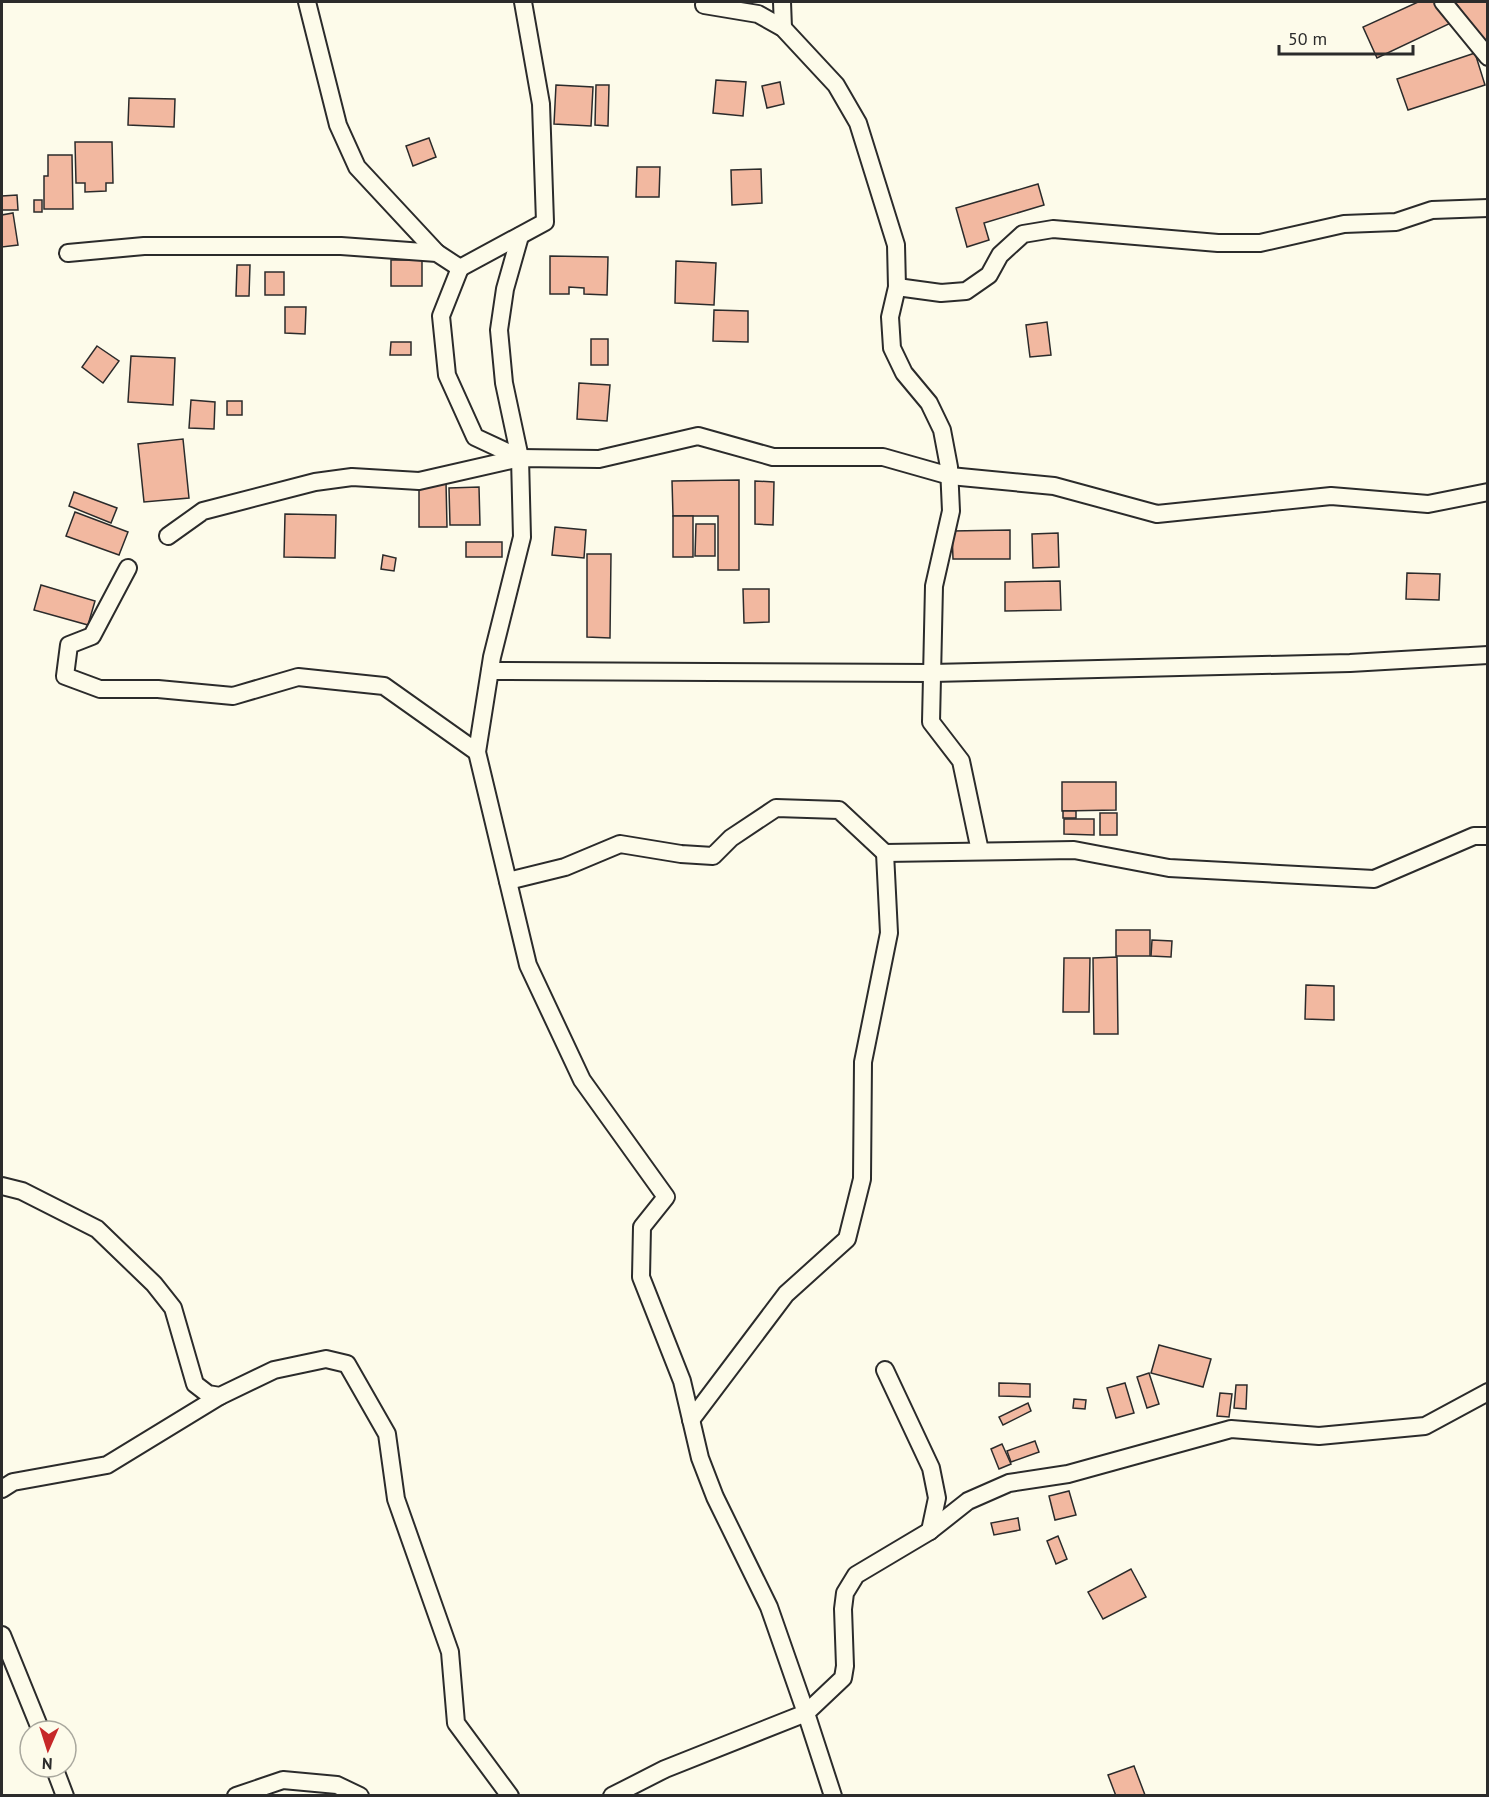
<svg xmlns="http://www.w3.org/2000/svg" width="1489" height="1797" font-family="'PT Sans',sans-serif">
  <rect width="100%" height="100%" fill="#fdfbea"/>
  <g fill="#f2b8a0" stroke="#2b2b2b" stroke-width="1.5">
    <path d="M1418,2H1444L1453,22L1377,58L1363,27Z"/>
    <path d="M1455,2H1488V47Z"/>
    <path d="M1475,53L1485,85L1408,110L1397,79Z"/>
    <path d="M716,80L746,82L743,116L713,113Z"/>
    <path d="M780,82L784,104L767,108L762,86Z"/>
    <path d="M556,85L593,87L591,126L554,124Z"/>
    <path d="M596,85H609L608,126L595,125Z"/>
    <path d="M129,98L175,99L174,127L128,125Z"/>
    <path d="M429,138L436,157L413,166L406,146Z"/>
    <path d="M75,142H112L113,183H106V191L85,192V183H76Z"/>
    <path d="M48,155H72L73,209H44V176H48Z"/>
    <path d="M637,167H660L659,197H636Z"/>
    <path d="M761,169L762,203L732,205L731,170Z"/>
    <path d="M1038,184L1044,205L984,223L989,240L967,247L956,208Z"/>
    <path d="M17,195L18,210H2V196Z"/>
    <rect x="34" y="200" width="8" height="12"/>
    <path d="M13,213L18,245L2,247V215Z"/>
    <path d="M550,256L608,257L607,295L584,294V288L569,287V294H550Z"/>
    <rect x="391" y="260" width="31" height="26"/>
    <path d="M676,261L716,263L714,305L675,303Z"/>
    <path d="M237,265H250L249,296H236Z"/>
    <rect x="265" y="272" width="19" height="23"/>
    <path d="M285,307H306L305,334L285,333Z"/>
    <path d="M714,310L748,311V342L713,341Z"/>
    <path d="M1047,322L1051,355L1030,357L1026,325Z"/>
    <rect x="591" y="339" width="17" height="26"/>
    <path d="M391,342H411V355H390Z"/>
    <path d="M97,346L119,361L103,383L82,367Z"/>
    <path d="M131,356L175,358L173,405L128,402Z"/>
    <path d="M579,383L610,385L607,421L577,419Z"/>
    <path d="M191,400L215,402L214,429L189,428Z"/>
    <rect x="227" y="401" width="15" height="14"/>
    <path d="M183,439L189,498L144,502L138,444Z"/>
    <path d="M739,480V570H718V516H673L672,481Z"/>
    <path d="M755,481L774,482L773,525L755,524Z"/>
    <path d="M419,482H446L447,527H419Z"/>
    <path d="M479,487L480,525H450L449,488Z"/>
    <path d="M74,492L117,508L111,523L69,506Z"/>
    <path d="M75,512L128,532L119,555L66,536Z"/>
    <path d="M285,514L336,515L335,558L284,557Z"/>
    <rect x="673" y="516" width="20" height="41"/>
    <path d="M696,524H715V556H695Z"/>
    <path d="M555,527L586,530L584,558L552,555Z"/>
    <path d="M1010,530V559H953L952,531Z"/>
    <path d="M1058,533L1059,567L1033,568L1032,534Z"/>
    <rect x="466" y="542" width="36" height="15"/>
    <path d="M587,554H611L610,638L587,637Z"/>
    <path d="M383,555L396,558L394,571L381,569Z"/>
    <path d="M1407,573L1440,574L1439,600L1406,599Z"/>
    <path d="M1060,581L1061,610L1005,611V582Z"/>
    <path d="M41,585L95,601L88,625L34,610Z"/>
    <path d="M743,589H769V622L744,623Z"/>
    <path d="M1062,782H1116V810L1062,811Z"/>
    <rect x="1063" y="811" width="13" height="7"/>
    <rect x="1100" y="813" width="17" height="22"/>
    <path d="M1064,819H1094V835L1064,834Z"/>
    <rect x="1116" y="930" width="34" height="26"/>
    <path d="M1152,940L1172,941L1171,957L1151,956Z"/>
    <path d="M1117,957L1118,1034H1094L1093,958Z"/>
    <path d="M1064,958H1090L1089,1012H1063Z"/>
    <path d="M1306,985L1334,986V1020L1305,1019Z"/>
    <path d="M1159,1345L1211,1359L1203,1387L1151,1373Z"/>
    <path d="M1149,1373L1159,1404L1147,1408L1137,1377Z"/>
    <path d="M999,1383L1030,1384V1397L999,1396Z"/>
    <path d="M1125,1383L1134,1413L1116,1418L1107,1388Z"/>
    <path d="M1236,1385H1247L1246,1409L1234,1408Z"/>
    <path d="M1220,1393L1232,1394L1229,1417L1217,1416Z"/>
    <path d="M1074,1399L1086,1400L1085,1409L1073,1408Z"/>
    <path d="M1028,1403L1031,1411L1003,1425L999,1417Z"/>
    <path d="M1035,1441L1039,1452L1011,1462L1007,1451Z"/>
    <path d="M1002,1444L1011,1464L999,1469L991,1449Z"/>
    <path d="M1069,1491L1076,1515L1055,1520L1049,1496Z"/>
    <path d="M1018,1518L1020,1530L994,1535L991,1523Z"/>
    <path d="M1058,1536L1067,1559L1056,1564L1047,1541Z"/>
    <path d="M1131,1569L1146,1597L1103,1619L1088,1592Z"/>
    <path d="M1134,1766L1145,1795L1116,1796L1108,1775Z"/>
  </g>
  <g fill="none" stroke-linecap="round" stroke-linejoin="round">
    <defs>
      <g id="minor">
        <path d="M307,2L338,125L357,167L437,253"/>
        <path d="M782,2L783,28"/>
        <path d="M1443,2L1488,57"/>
        <path d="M704,5L758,14L783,28L836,85L858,123L896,245L897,287L890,317L892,348L904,373L929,403L942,430L949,467L951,511L934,586L931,722L961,761L980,851"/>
        <path d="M520,236L505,289L499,330L504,383L520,458L522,537L492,657L477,752L528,965L582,1080L666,1197L642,1227L641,1277L682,1381L700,1458L715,1497L769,1607L806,1713L665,1769L612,1796"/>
        <path d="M68,253L144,246H341L437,253L460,268L441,316L447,375L475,437L520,458"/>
        <path d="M460,268L545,222L541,104L523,2"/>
        <path d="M897,287L941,293L966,291L989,275L1000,255L1023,234L1053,229L1218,243H1260L1344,224L1396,222L1432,210L1488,208"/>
        <path d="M168,536L203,511L315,482L352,477L419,481L520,458L599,459L698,436L773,457H883L950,476L1054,486L1157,514L1331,496L1428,504L1488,492"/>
        <path d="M128,568L92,636L69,645L65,676L100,689H158L233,696L298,677L384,686L477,752"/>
        <path d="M490,671L932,673L1350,663L1488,655"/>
        <path d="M508,881L565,867L620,844L681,854L713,856L731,838L776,808L839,810L885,853L1074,850L1169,868L1374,879L1474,836H1488"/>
        <path d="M2,1186L22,1191L97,1229L154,1284L173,1308L195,1384L208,1394L220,1396L274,1370L326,1359L347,1364L387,1434L396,1499L450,1652L456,1723L510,1796"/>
        <path d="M885,1370L931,1468L937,1498L930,1531"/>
        <path d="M691,1420L786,1294L847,1239L862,1179L863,1062L889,933L885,853"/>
        <path d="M2,1489L13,1482L107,1465L220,1396"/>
        <path d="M2,1635L41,1731"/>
        <path d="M54,1767L65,1796"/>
        <path d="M236,1796L283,1780L337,1785L360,1796"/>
        <path d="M833,1796L806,1713L843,1678L845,1666L843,1609L845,1593L856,1575L930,1531L968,1501L1009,1483L1068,1474L1231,1429L1319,1436L1425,1426L1488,1392"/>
      </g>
    </defs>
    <use href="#minor" stroke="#2b2b2b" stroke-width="20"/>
    <use href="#minor" stroke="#fdfbea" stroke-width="16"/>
  </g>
  <rect width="1489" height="1797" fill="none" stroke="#2b2b2b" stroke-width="6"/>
  <g transform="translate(48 1749) rotate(183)"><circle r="28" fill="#fdfbea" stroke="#a9a89e" stroke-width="1.5"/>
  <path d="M0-4.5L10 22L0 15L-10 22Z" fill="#c62828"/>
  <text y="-9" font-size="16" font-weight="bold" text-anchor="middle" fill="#2b2b2b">N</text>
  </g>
  <path d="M1279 45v9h134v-9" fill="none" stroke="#2b2b2b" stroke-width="3"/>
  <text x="1288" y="45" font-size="18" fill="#2b2b2b" stroke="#fdfbea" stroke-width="4.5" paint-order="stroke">50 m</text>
</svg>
